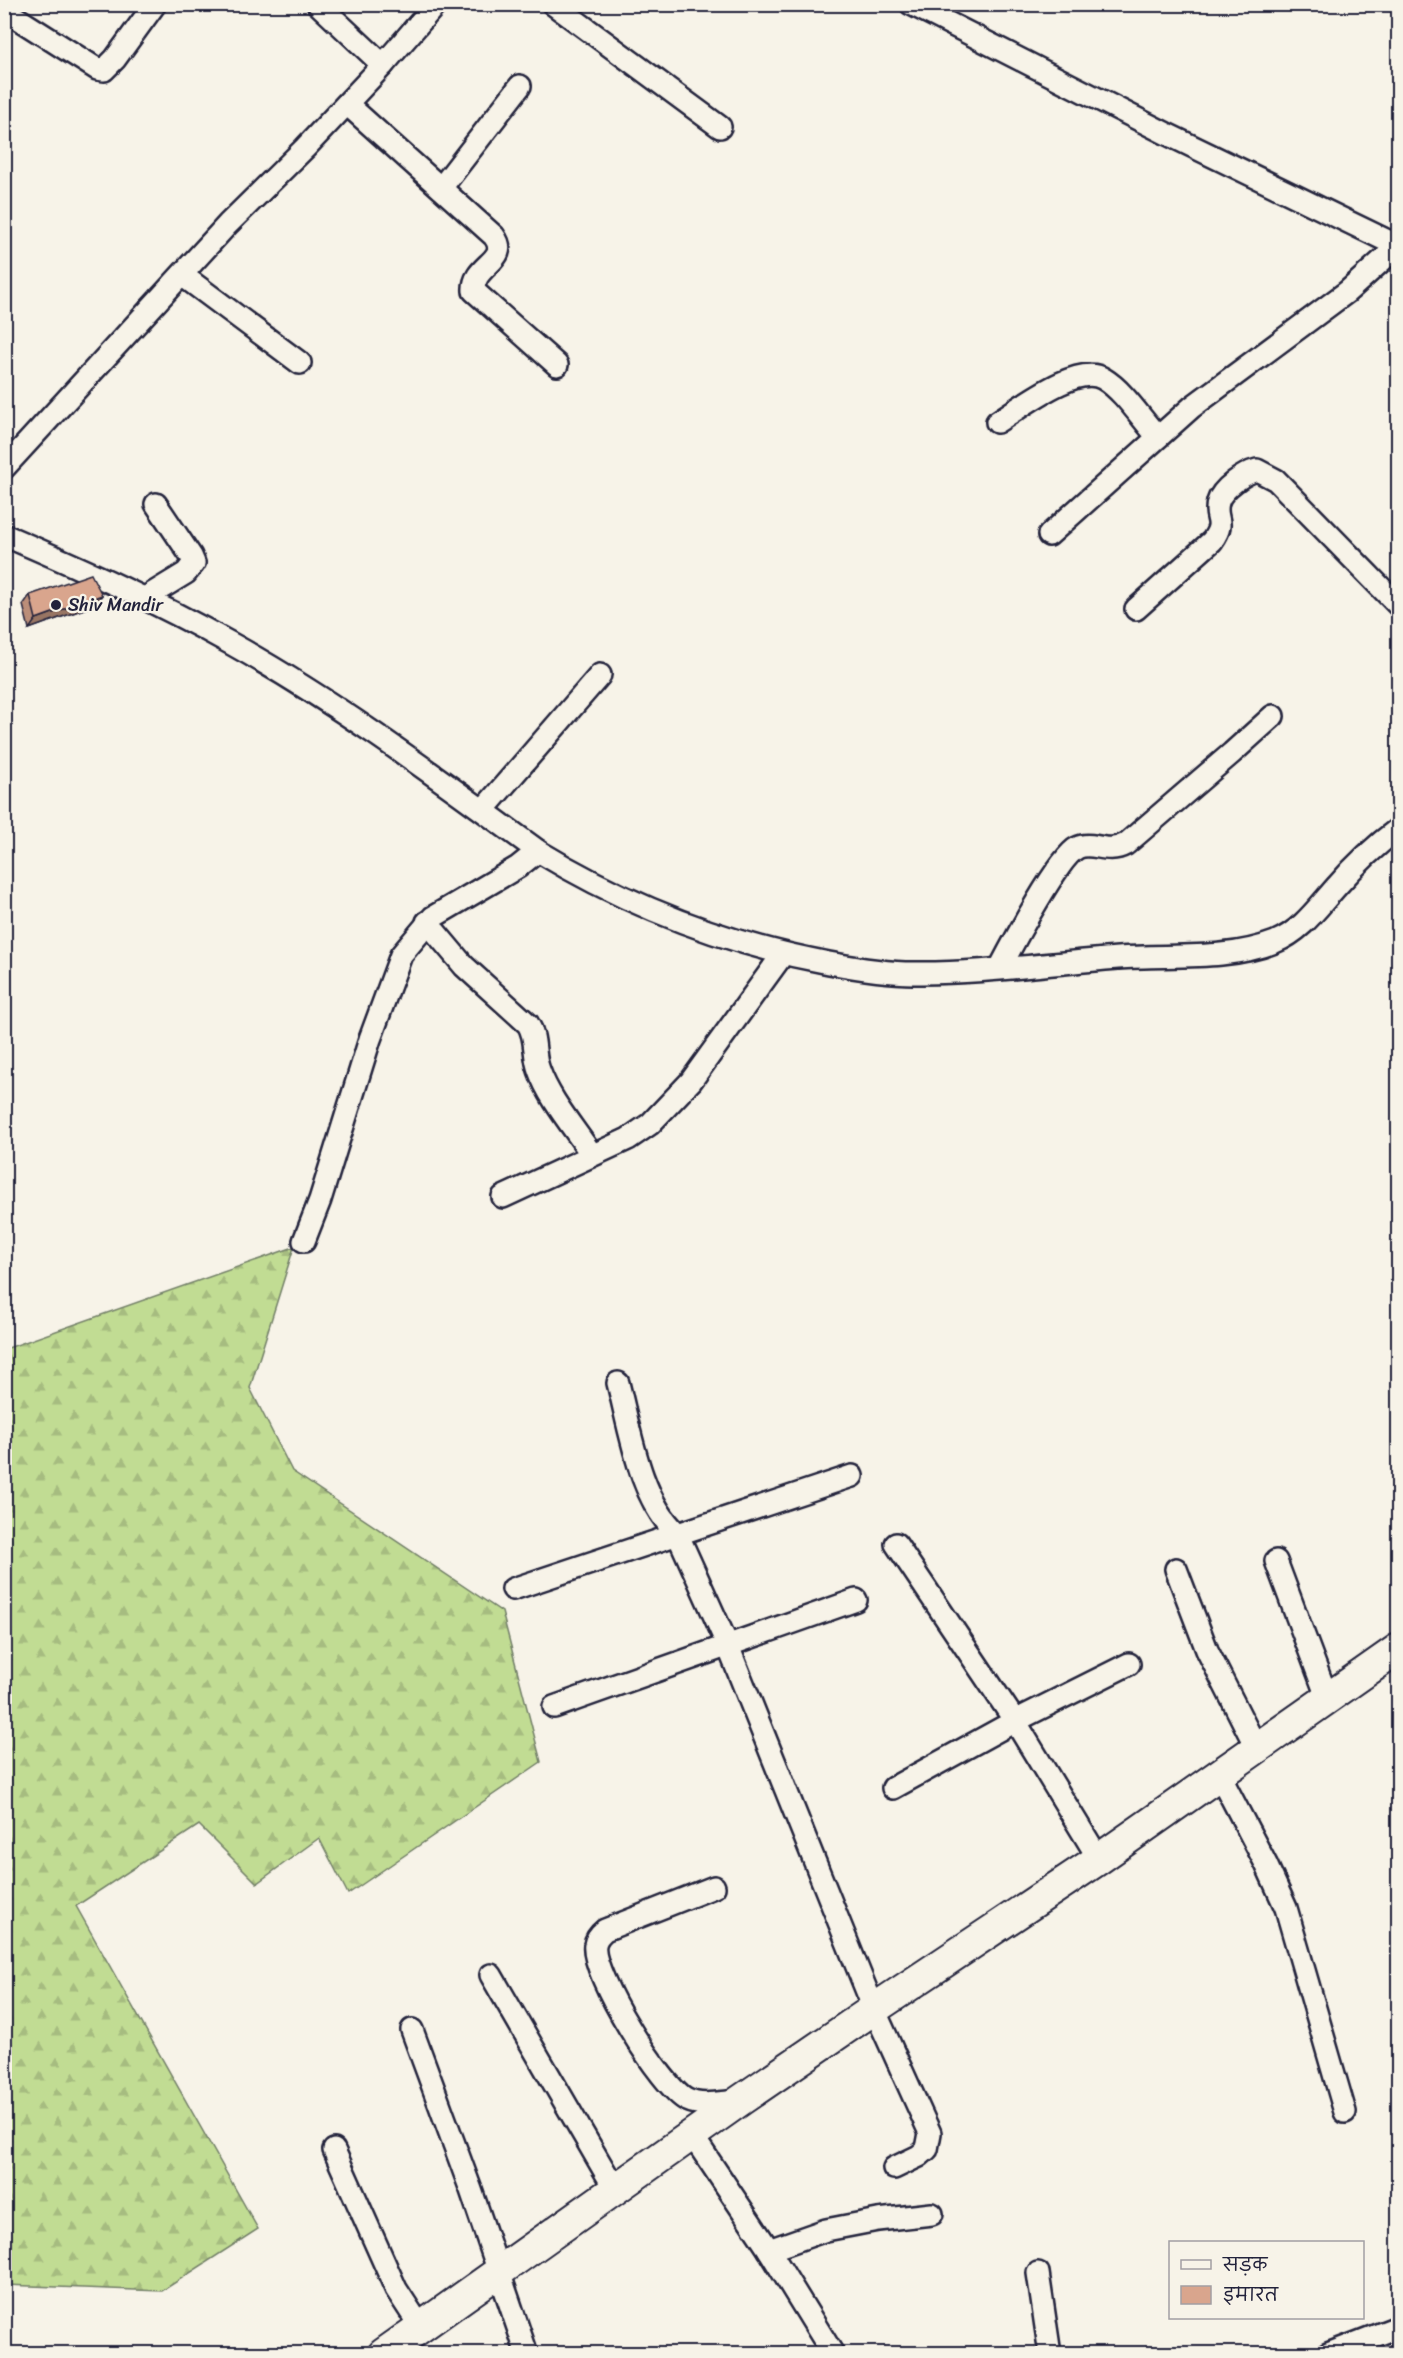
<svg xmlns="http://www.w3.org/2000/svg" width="1403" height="2358" font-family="Sriracha,'Playpen Sans Deva',sans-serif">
  <defs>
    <pattern id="forest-firs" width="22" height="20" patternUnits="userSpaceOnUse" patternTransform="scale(1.5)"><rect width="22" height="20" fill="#c1dc93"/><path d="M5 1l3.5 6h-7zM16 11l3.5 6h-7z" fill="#a6bc80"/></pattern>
  </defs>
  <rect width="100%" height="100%" fill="#f7f3e8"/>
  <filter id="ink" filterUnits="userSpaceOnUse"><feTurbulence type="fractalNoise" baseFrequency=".0167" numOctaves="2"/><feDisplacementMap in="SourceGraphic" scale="12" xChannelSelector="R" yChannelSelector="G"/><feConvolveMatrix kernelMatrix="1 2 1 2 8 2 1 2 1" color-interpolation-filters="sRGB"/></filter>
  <g filter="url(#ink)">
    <path fill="url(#forest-firs)" stroke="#727f67" stroke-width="1.5" d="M294,1247L250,1388L292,1471L502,1612L541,1762L348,1894L319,1838L257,1883L199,1825L76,1906L258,2229L162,2291L5,2285V1349Z"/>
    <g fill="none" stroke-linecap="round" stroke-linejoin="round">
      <defs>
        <g id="street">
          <path d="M318,4L383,65L436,4"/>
          <path d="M553,4L720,127"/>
          <path d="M911,4L1169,135L1398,246"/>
          <path d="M4,10L97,69L104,70L115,59L155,4"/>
          <path d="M347,104L494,236C512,261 472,264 474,291L557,365"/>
          <path d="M441,188L520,86"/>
          <path d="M182,275L300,363"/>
          <path d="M997,422C1020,408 1078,362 1104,379C1124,391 1142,420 1158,437"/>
          <path d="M4,468L228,224L305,148L383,65"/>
          <path d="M4,535C81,568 157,602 230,643C338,703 438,778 538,851C627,905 727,944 829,963C856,968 885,973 913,973C981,974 1050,963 1118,958C1170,954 1226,961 1275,942C1302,931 1318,907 1337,886C1356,864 1375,846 1398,829"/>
          <path d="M1049,535L1192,407L1347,292L1398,246"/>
          <path d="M145,598L186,573L194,563L191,556L156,504"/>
          <path d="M1136,609L1212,541C1227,520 1213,520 1218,502C1222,488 1245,473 1257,470L1276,480L1398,605"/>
          <path d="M483,810L600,675"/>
          <path d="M427,922L464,966L528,1024C537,1038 533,1055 539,1070C549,1099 575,1129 592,1155"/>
          <path d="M1000,968C1012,945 1059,857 1077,848C1092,840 1106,855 1126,844L1232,753L1273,716"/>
          <path d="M503,1197L628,1139L650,1124L691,1081L783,954"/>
          <path d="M304,1241L320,1200L370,1039L401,955L433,917L518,867L538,851"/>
          <path d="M618,1383C630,1430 640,1500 677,1533L728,1646L874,2009L930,2133L927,2149L919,2156L894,2168"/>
          <path d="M896,1544L1015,1721L1099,1859"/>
          <path d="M1276,1561L1327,1697"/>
          <path d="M1176,1569L1207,1650L1256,1747"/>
          <path d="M513,1589L852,1476"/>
          <path d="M554,1707L856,1600"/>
          <path d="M1219,1774L1266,1864L1286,1908L1345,2112"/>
          <path d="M893,1788L1015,1721L1129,1664"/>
          <path d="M714,1887L605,1930C600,1934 596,1938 595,1945C590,1973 662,2088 687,2100C702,2107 722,2102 738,2101"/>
          <path d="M491,1975L615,2189"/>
          <path d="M412,2030L471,2190L527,2354"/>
          <path d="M692,2135L769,2250L833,2354"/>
          <path d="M334,2150L396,2289L420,2326"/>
          <path d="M769,2250L826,2230L878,2220L932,2214"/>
          <path d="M1038,2273L1050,2354"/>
          <path d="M1328,2354L1398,2327"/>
        </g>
        <path id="secondary" d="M383,2354L741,2100L874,2009L1099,1859L1398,1649"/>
      </defs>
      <use href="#street" stroke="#22223b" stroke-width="26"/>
      <use href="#secondary" stroke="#22223b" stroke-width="34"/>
      <use href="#street" stroke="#f7f3e8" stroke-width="21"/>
      <use href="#secondary" stroke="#f7f3e8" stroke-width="30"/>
    </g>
    <path fill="#bb8e79" stroke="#22223b" stroke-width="1.5" d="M30,595L95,605L29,629L23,605Z"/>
    <path fill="#987463" stroke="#22223b" stroke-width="1.5" d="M102,595L95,605L29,629L36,619Z"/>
    <path fill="#d9a58d" stroke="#22223b" stroke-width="1.5" d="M91,574L102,595L36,619L30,595Z"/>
  </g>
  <circle fill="#22223b" stroke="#f7f3e8" stroke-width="2" cx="56" cy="605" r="6"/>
  <g text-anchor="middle" stroke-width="4.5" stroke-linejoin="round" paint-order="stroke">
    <g font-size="18" fill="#22223b" stroke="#f7f3e8" text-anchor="start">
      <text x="68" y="611">Shiv Mandir</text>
    </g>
  </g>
  <rect width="1403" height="2358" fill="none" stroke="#f7f3e8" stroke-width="24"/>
  <rect x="12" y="12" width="1379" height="2334" fill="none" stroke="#22223b" stroke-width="2" filter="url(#ink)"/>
  <rect x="1169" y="2241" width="195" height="78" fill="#f7f3e8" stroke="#a29fa3" stroke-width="1.5"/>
  <rect x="1181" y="2260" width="30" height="9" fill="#f7f3e8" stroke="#a29fa3" stroke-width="1.5"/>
  <text x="1223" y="2271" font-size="18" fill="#22223b">सड़क</text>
  <rect x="1181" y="2286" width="30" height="18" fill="#d9a58d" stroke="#a29fa3" stroke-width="1.5"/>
  <text x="1223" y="2301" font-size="18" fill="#22223b">इमारत</text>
</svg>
